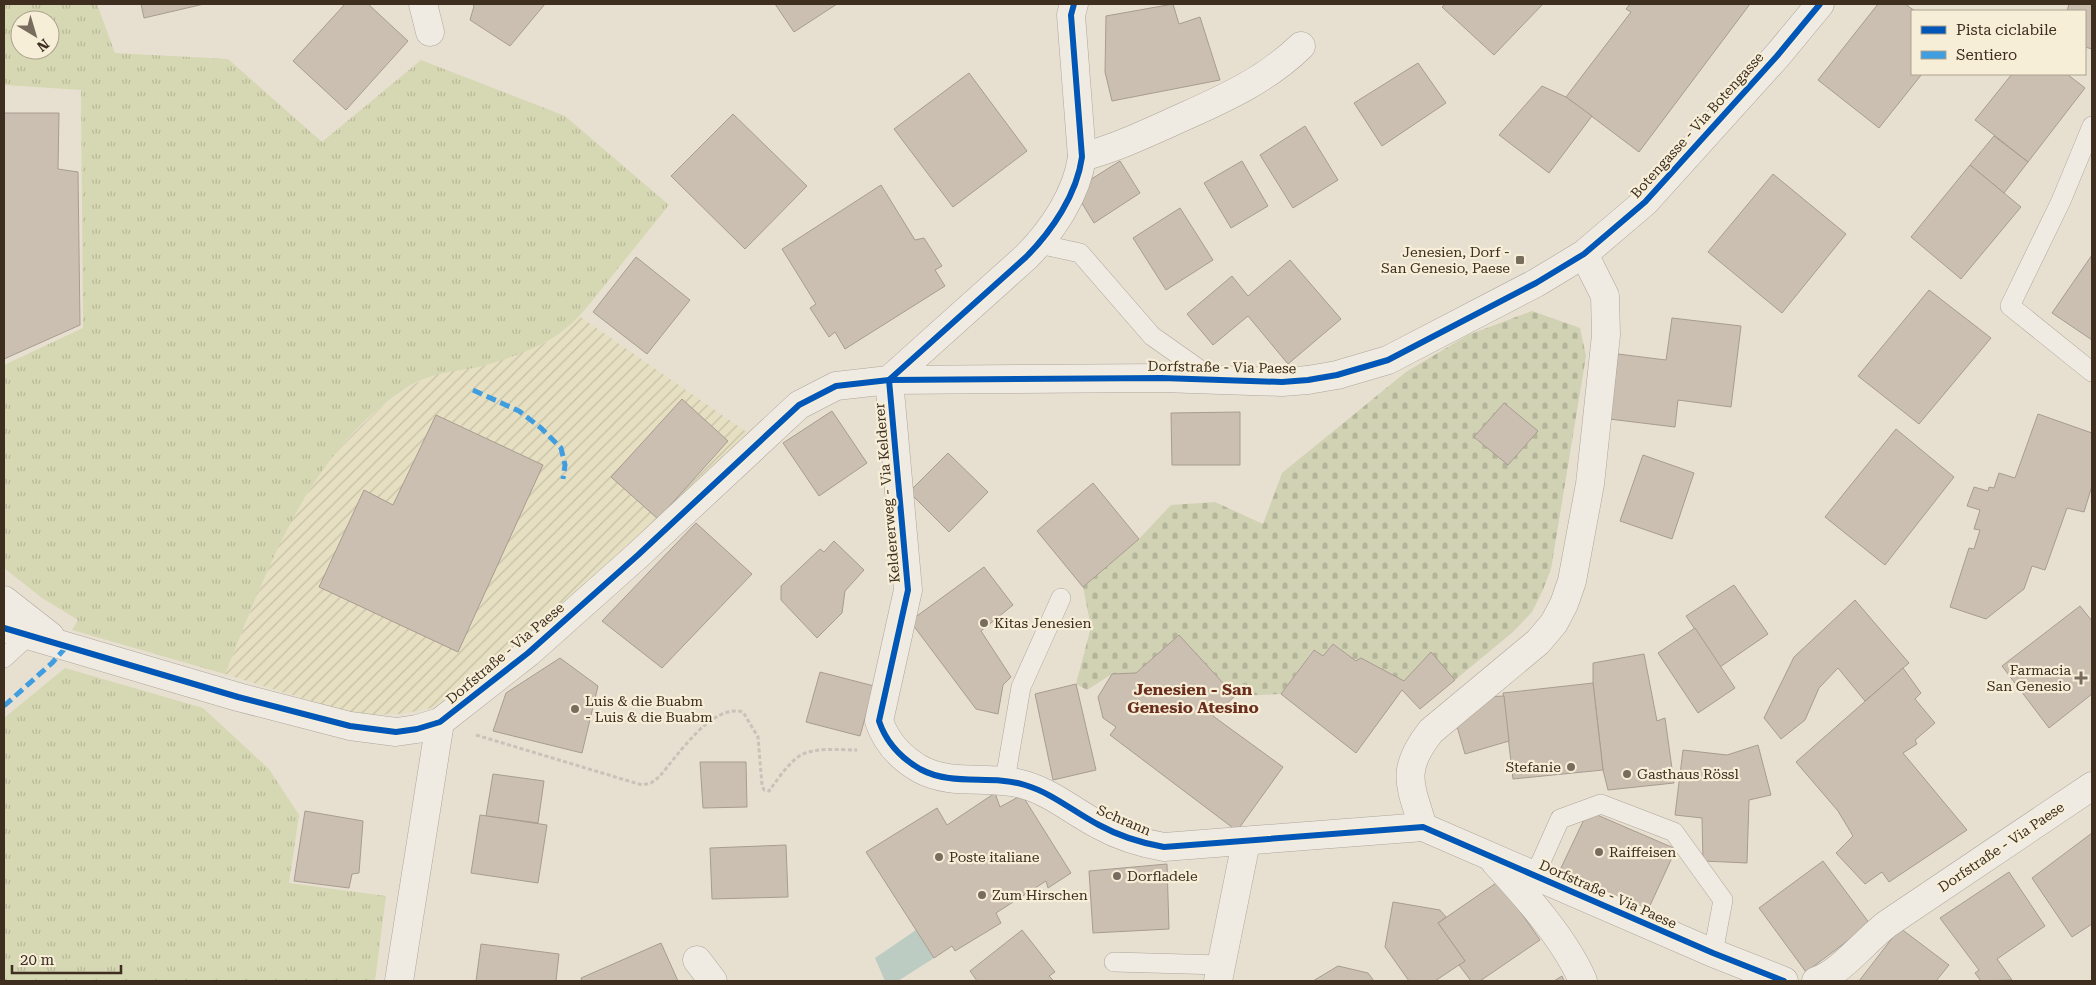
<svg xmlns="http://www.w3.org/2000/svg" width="2096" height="985" font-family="'Roboto Serif',serif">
  <defs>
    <pattern id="farmland-furrows" width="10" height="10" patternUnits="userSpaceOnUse" patternTransform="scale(1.25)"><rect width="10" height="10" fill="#e6dfc2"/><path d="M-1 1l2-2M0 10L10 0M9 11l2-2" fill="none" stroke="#c6c0a6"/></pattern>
    <pattern id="grass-tufts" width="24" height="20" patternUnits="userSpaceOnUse" patternTransform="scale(1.25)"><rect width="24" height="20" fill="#d6d7b3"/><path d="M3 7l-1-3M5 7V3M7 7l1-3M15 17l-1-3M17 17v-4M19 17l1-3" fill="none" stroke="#b9b99a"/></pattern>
    <pattern id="cemetery-stones" width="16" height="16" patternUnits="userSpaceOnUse" patternTransform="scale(1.25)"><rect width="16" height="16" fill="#d1d1b3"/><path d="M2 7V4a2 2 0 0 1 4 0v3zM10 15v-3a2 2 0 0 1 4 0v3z" fill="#b4b49a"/></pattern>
  </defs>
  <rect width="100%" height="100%" fill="#e7e0d1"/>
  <path fill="url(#farmland-furrows)" d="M579,316L751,435L558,609L455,695L432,708L401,714L356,715L225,674L280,540L296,511L332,456L358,429L381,407L405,389L434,374L479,367L543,344L562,333Z"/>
  <g fill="url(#grass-tufts)" fill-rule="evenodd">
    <path d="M4,4H97L115,53L228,59L322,142L421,60L565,116L669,205C650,229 631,252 612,276C592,301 572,330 542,344C523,353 499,362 478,367C449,373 430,372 403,390C305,457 268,569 225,674L72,630L78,620L42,598L4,568V365L83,328L81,90L4,85ZM20,20H50V50H20Z"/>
    <path d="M65,668L203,708L269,769L299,815L289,883L386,896L375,981H4V718Z"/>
  </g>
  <path fill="url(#cemetery-stones)" d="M1532,311L1580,328L1586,356L1551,569L1542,592L1532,612L1513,632L1455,680L1431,653L1404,681L1356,661L1333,644L1323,656L1313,650L1281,694L1235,696L1179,635L1136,673L1112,674L1087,690L1076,684L1091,627L1083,587L1139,539L1171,505L1215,502L1263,524L1282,473L1406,372L1468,335Z"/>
  <path fill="#bcccc2" d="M916,930L934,958L898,981H885L875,958Z"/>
  <g fill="#cbbfb2" stroke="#a89c90">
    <path d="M141,4H204L144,18Z"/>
    <path d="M345,4H368L408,41L346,110L293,61Z"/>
    <path d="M472,4H545L510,46L470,20L474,6Z"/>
    <path d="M775,4H837L794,32Z"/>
    <path d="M1173,4L1179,24L1200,17L1220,80L1112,101L1105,72L1106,16Z"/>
    <path d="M1446,4H1543L1494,55L1442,7Z"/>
    <path d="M1630,4H1750L1639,152L1566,97L1631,12L1626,9Z"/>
    <path d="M1878,4H1905L1915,11H1912V74H1922L1879,128L1818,80Z"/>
    <path d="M2069,4H2092V49L2085,47V11H2067Z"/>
    <path d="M1418,63L1446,103L1382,146L1354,103Z"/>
    <path d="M969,73L1027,151L953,207L894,129Z"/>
    <path d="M2012,74H2067L2085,88L2028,162L1975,120Z"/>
    <path d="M1542,86L1566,97L1592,116L1549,173L1499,135Z"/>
    <path d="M4,113H59L58,169L78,172L80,325L4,359Z"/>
    <path d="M733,114L807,186L745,249L671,176Z"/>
    <path d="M1305,126L1338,180L1293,208L1260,155Z"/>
    <path d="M1994,136L2028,162L2004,193L1970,165Z"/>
    <path d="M1120,161L1140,193L1094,223L1074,190Z"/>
    <path d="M1242,161L1268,206L1231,228L1204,183Z"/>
    <path d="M1970,165L2021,207L1961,279L1911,237Z"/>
    <path d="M1773,174L1846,234L1782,313L1708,252Z"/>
    <path d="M881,185L915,240L924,238L942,266L935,270L945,286L845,349L835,332L829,337L810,308L816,304L782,249Z"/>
    <path d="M1180,208L1213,260L1166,290L1133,238Z"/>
    <path d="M2092,255V340L2052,313Z"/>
    <path d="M636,257L690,300L647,354L593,312Z"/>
    <path d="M1290,260L1341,319L1288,364L1248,316L1213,345L1187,314L1232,276L1248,296Z"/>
    <path d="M1929,290L1991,338L1919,424L1858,376Z"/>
    <path d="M1672,318L1741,326L1731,407L1678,400L1675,427L1609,419L1618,354L1666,360Z"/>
    <path d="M682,399L728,441L658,519L611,477Z"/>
    <path d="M1504,403L1538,431L1508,465L1474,437Z"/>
    <path d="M832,411L867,463L819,496L783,443Z"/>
    <path d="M1240,412V465H1172L1171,413Z"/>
    <path d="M2038,414L2092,433V486L2084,512L2067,508L2045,570L2032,566L2024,589L1986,619L1950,607L1969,548L1974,549L1980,530L1974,529L1980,510L1967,506L1974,487L1988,491L1989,487L1994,488L1999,473L2015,478Z"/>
    <path d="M436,415L543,465L458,652L319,587L364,490L393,505Z"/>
    <path d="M1896,429L1954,477L1885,565L1825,517Z"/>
    <path d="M948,453L988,492L949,532L909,492Z"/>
    <path d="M1643,455L1694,473L1672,539L1620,521Z"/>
    <path d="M1093,483L1139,539L1083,587L1037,531Z"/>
    <path d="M696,523L752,574L662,668L602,621Z"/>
    <path d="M834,541L864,570L845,591L842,613L817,638L781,600V586L820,549L824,552Z"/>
    <path d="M984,567L1013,605L981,631L1011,677L1003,685L998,714L976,709L910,621Z"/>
    <path d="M1734,585L1768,634L1720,667L1686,616Z"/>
    <path d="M1855,600L1909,663L1865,701L1838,668L1819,688L1805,720L1781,739L1764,718L1794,657Z"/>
    <path d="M2080,606L2092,621V694L2049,728L2002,666Z"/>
    <path d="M1695,628L1735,688L1698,713L1658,653Z"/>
    <path d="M1179,635L1235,696L1213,716L1283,767L1237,831L1110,735L1116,727L1103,718L1098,697L1112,674L1136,673Z"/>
    <path d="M1333,644L1356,661L1361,658L1404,681L1431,652L1455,680L1420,709L1402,690L1356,753L1281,694L1314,650L1323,656Z"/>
    <path d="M1644,654L1657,721L1665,718L1674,783L1608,790L1603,770L1593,683V663Z"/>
    <path d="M560,658L598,686L582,753L493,731L506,693Z"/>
    <path d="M1903,668L1921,693L1915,699L1935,723L1915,740L1917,744L1903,753L1967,830L1889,882L1882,872L1865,884L1836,853L1853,836L1838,811L1796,762Z"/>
    <path d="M820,672L874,686L860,736L806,722Z"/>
    <path d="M1593,683L1603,770L1513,779L1503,693Z"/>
    <path d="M1076,684L1096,770L1053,780L1035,694Z"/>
    <path d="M1504,696L1509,741L1465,754L1456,723L1483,697Z"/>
    <path d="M1758,745L1771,795L1749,800L1747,863L1703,861L1702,818L1675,815L1683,750L1727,755Z"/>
    <path d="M700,762H746L747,807L703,808Z"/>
    <path d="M493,774L544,781L538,823L486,816Z"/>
    <path d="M995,793L1000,807L1022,795L1071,873L1048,888L1046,881L996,913L1001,923L955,951L952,946L934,958L866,852L937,808L947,825Z"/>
    <path d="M305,811L363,821L359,873L352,874L349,888L294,881Z"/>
    <path d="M1588,811L1676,849L1647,912L1560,870Z"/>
    <path d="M480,815L547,825L538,883L471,873Z"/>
    <path d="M2092,833V924L2072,937L2032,878Z"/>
    <path d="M786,845L788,897L712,899L710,848Z"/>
    <path d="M1823,861L1870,924L1806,972L1759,908Z"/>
    <path d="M1167,864L1169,929L1093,933L1089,871Z"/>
    <path d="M2009,872L2045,926L1997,959L2012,980L1981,981L1975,973L1979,970L1940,918Z"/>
    <path d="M1499,881L1540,940L1480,981H1471L1459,965L1465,961L1438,923Z"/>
    <path d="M1393,902L1440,910L1446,917L1438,923L1465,961L1435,981H1409L1385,947Z"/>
    <path d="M1900,928L1949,965L1936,981H1859Z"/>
    <path d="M1022,930L1055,972L1049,976L1054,981H977L970,971Z"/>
    <path d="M661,943L678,981H582L581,978Z"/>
    <path d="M481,944L559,954L556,981H476Z"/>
    <path d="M1338,966L1368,973L1374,981H1313Z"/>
    <path d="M1562,976L1564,981H1554Z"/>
  </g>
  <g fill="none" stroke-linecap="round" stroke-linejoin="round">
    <defs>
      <g id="service">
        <path d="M2092,126L2061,201L2010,306L2092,372"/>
        <path d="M1039,244L1080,253L1152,336L1213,379"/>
        <path d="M4,658L29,635"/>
        <path d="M1005,780L1021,687L1061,598"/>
        <path d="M1535,875L1560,819L1601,804L1674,832L1723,900L1713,953"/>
        <path d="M1114,962L1221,965"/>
      </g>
      <g id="minor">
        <path d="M423,4L430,32"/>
        <path d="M1074,4L1071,15L1082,157C1077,194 1052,231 1026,257L889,380L908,590L879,721C886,742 901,758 920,769C953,787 990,774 1025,785C1052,793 1074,812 1099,825C1119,836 1141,843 1164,847L1423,827L1713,953L1784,981"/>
        <path d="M1082,157C1113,149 1141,136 1170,123C1218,101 1263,83 1301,46"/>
        <path d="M4,600L50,636"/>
        <path d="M4,628L238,697L350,726L396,732L417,729L440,722L528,653L638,555L799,405L836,386L889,380L1162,378L1282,382L1308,380L1337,375L1388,360L1536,283L1584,254L1645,202L1777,56L1820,4"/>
        <path d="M1423,827C1410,784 1400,770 1431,731L1538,642L1554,623L1564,604L1572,581L1590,484L1606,335L1605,296L1584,254"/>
        <path d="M1495,862C1526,896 1565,939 1583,981"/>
        <path d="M697,960L713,981"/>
        <path d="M399,981L440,722"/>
        <path d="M1218,981L1246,842"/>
        <path d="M1816,981C1840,973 1865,941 1887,924L2092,786"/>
      </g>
    </defs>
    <use href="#service" stroke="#ada599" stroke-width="20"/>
    <use href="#minor" stroke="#ada599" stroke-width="29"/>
    <path stroke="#c8c2b9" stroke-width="3" stroke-dasharray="4 2.5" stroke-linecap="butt" d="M476,735L642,785L651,783L659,777C678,755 712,703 743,712L758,737L762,785L764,790L769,791C778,779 788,763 801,755C816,747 841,750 857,750"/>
    <use href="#service" stroke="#efebe3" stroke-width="19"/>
    <use href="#minor" stroke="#efebe3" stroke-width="28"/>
    <g stroke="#3f9de0" stroke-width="5" stroke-dasharray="10 5" stroke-linecap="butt">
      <path d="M473,390L519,411L541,428L561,448L565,465L563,479"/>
      <path d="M4,706L52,663L66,647"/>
    </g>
    <defs>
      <g id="cycleway">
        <path d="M1074,4L1071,15L1082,157C1077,194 1052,231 1026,257L889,380L908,590L879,721C886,742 901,758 920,769C953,787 990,774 1025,785C1052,793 1074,812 1099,825C1119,836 1141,843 1164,847L1423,827L1713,953L1784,981"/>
        <path d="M4,628L238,697L350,726L396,732L417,729L440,722L528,653L638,555L799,405L836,386L889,380L1162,378L1282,382L1308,380L1337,375L1388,360L1536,283L1584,254L1645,202L1777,56L1820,4"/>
      </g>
    </defs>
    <use href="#cycleway" stroke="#f7eed8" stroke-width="9"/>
    <use href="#cycleway" stroke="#0057b8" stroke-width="6"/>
  </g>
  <g fill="#786c5e" stroke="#f7eed8" stroke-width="2">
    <rect x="1515" y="255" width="10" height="10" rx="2.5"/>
    <circle cx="984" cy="623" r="5"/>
    <path d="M2078.5 670.5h5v5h5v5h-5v5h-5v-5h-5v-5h5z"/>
    <circle cx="575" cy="709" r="5"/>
    <circle cx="1571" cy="767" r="5"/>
    <circle cx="1627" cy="774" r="5"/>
    <circle cx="1599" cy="852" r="5"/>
    <circle cx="939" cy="857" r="5"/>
    <circle cx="1117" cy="876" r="5"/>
    <circle cx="982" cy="895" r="5"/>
  </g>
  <g text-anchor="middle" stroke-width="4.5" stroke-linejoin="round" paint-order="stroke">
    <g font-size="14" fill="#3d2e20" stroke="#f7eed8">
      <text transform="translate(1697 125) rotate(-48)" y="5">Botengasse - Via Botengasse</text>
      <text transform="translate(1222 367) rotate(1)" y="5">Dorfstraße - Via Paese</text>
      <text transform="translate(887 493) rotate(-95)" y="5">Keldererweg - Via Kelderer</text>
      <text transform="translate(505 653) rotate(-40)" y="5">Dorfstraße - Via Paese</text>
      <text transform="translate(1124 820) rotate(23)" y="5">Schrann</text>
      <text transform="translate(2001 847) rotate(-34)" y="5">Dorfstraße - Via Paese</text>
      <text transform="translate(1608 894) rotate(24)" y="5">Dorfstraße - Via Paese</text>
    </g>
    <g font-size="14" fill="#3d2e20" stroke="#f7eed8" text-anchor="start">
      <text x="1510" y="257" text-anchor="end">Jenesien, Dorf -<tspan x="1510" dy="16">San Genesio, Paese</tspan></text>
      <text x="994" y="628">Kitas Jenesien</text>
      <text x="2071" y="675" text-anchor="end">Farmacia<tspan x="2071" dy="16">San Genesio</tspan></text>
      <text x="585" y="706">Luis &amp; die Buabm<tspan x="585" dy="16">- Luis &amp; die Buabm</tspan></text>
      <text x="1561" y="772" text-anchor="end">Stefanie</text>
      <text x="1637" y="779">Gasthaus Rössl</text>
      <text x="1609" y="857">Raiffeisen</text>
      <text x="949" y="862">Poste italiane</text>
      <text x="1127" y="881">Dorfladele</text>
      <text x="992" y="900">Zum Hirschen</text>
    </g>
    <g font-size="16" font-weight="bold" fill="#6b2e1e" stroke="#f7eed8">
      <text x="1193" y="695">Jenesien - San<tspan x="1193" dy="18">Genesio Atesino</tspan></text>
    </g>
  </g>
  <rect width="2096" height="985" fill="none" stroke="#3d2e20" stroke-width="10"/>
  <rect x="1911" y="10" width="175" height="65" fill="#f7eed8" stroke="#ada18e"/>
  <rect x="1921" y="26" width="25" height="8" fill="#0057b8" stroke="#ada18e"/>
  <text x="1956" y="35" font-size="15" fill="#3d2e20">Pista ciclabile</text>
  <rect x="1921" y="51" width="25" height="8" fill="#3f9de0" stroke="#ada18e"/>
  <text x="1956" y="60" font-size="15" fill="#3d2e20">Sentiero</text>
  <g transform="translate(35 35) rotate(142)"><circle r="24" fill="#f7eed8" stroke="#ada18e"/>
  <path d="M0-4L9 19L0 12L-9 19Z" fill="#786c5e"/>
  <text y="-8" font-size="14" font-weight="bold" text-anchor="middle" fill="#3d2e20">N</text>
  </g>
  <path d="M12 965v8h109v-8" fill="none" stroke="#3d2e20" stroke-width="2.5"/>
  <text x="20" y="965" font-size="15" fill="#3d2e20" stroke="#f7eed8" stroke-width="4" paint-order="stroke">20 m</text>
</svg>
